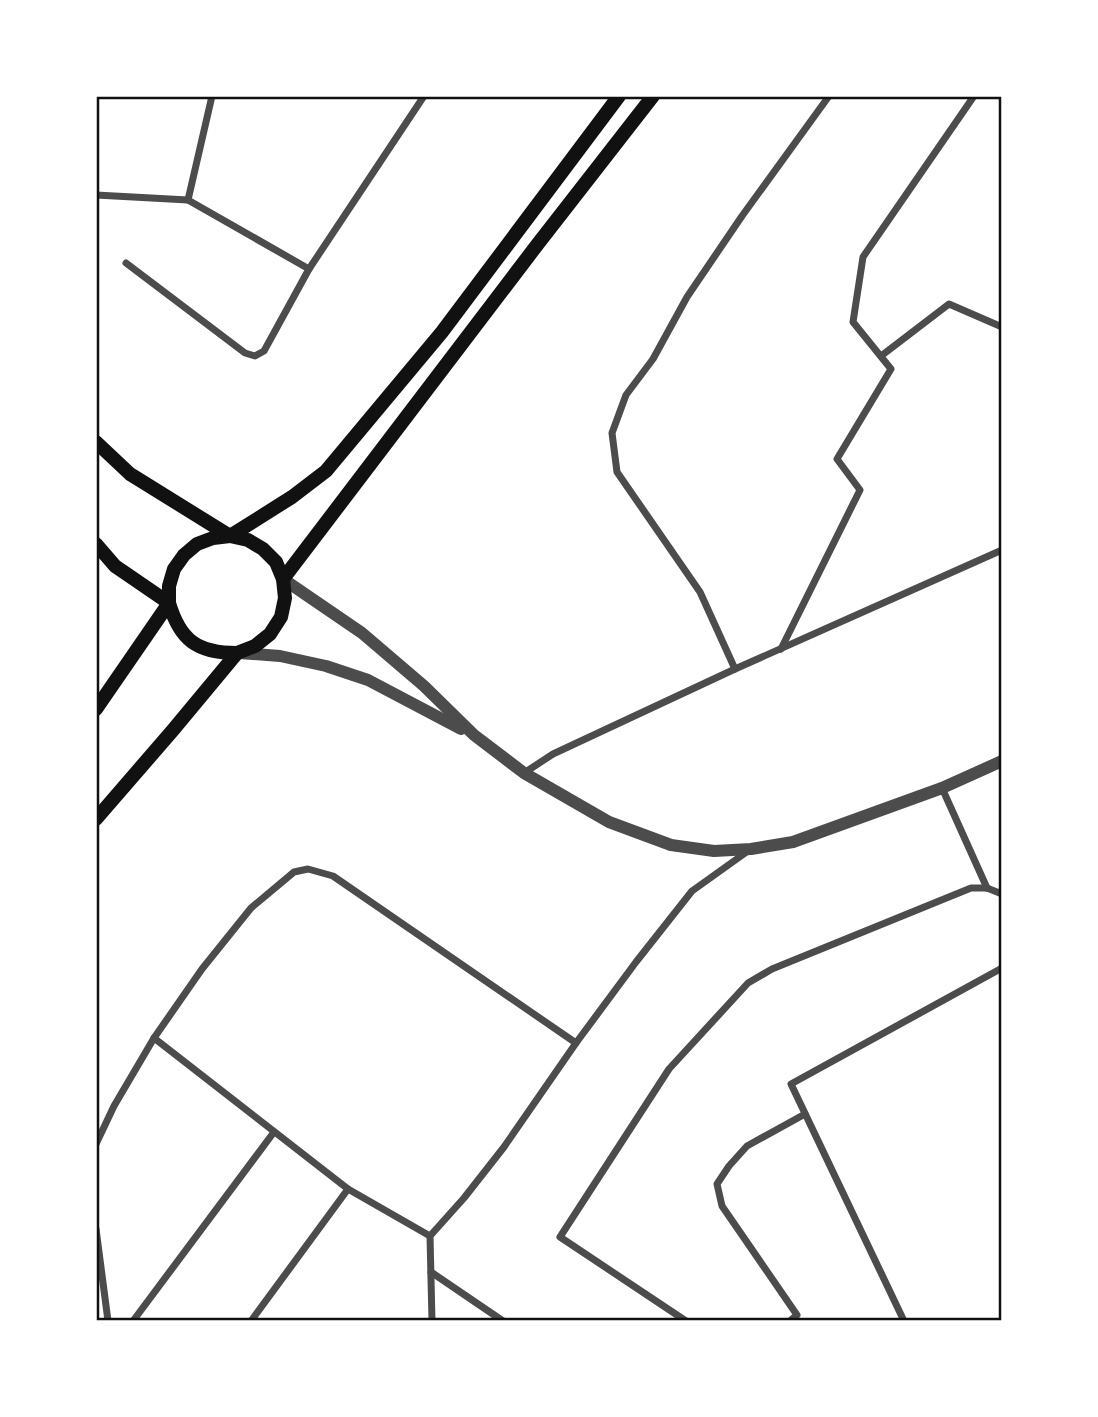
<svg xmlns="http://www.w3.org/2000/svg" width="1098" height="1417" font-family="Arial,sans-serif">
  <rect width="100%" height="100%" fill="#fff"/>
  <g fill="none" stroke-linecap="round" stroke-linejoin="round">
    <g stroke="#4c4c4c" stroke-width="7">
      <path d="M96,195L188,200L309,269L424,96"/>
      <path d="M188,200L212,96"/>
      <path d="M126,263L245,353L255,356L264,351L309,269"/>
      <path d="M881,356L949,304L1002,327"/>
      <path d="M781,649L860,490L837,459L891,369L853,322L863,257L974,96"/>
      <path d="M735,669L700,592L617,472L612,433L626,395L653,359L687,297L742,216L829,96"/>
      <path d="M524,773L553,754L735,669L1002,550"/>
      <path d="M942,788L987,888"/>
      <path d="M154,1038L348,1189L430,1236"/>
      <path d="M96,1144L114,1106L154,1038L202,969L251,908L294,872L308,869L333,876L576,1043"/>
      <path d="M96,1229L108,1321"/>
      <path d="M431,1272L503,1321"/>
      <path d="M133,1321L274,1132"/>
      <path d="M251,1321L348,1189"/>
      <path d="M432,1321L430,1236L464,1198L504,1147L576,1043L636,962L692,891L748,851"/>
      <path d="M686,1321L560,1237L669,1069L748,983L772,969L971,888H987L1002,894"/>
      <path d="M790,1321L797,1315L722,1206L717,1184L729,1166L747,1146L805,1114"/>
      <path d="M904,1321L791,1084L1002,968"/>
    </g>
    <g stroke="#4c4c4c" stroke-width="12">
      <path d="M283,579L362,633L424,686L474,735L524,773L609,822L671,845L714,851L751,849L793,842L942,788L1002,761"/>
      <path d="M239,653L280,656L326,666L368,680L461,729"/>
    </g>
    <g stroke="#111" stroke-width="14">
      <path d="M96,442L130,474L230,536L248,540L263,549L276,562L283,579L285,598L281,617L270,634L255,646L237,653L173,730L96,819"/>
      <path d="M96,544L115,566L169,603"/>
      <path d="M283,579L537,245L653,96"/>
      <path d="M169,603C180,640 197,653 237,653"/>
      <path d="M96,709L169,603V586L174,569L184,555L197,544L213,538L230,536L292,497L326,471L442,332L619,96"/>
    </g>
  </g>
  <rect width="1098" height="1417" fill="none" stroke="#ffffff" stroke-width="196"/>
  <rect x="98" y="98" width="902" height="1221" fill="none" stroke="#111" stroke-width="2.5"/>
</svg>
